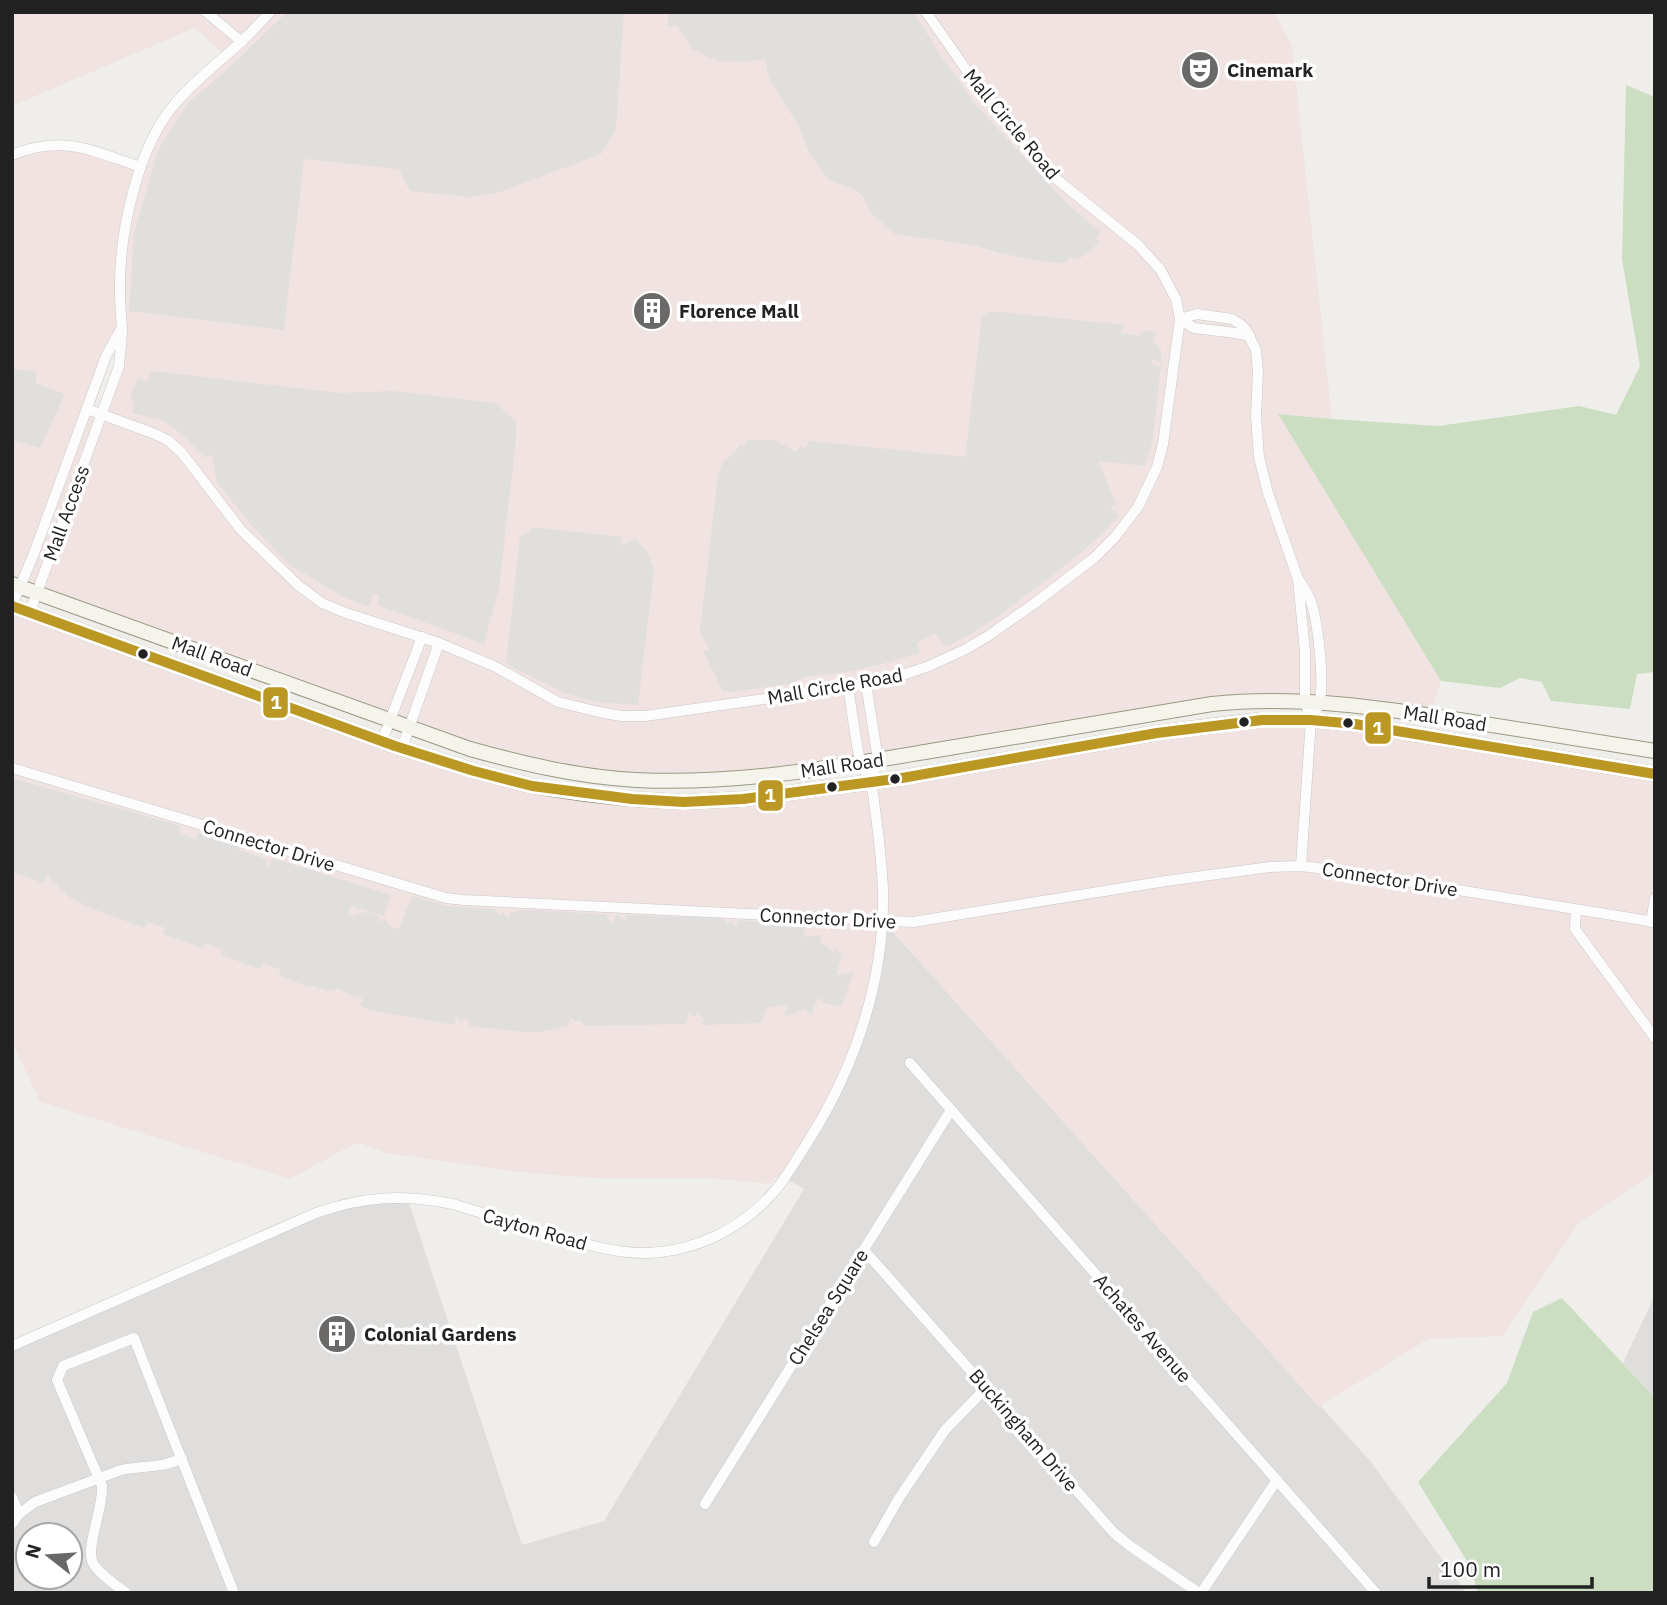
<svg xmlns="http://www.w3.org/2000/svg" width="1667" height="1605" font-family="'IBM Plex Sans',sans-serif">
  <rect width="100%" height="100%" fill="#f0eeeb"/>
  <g fill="#dfdedc" fill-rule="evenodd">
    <path d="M882,920L1371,1462L1467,1593H12V1346L316,1213L407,1197L522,1545L604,1521L804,1189L785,1178ZM28,1535H70V1577H28Z"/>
    <path d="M1655,1295V1398L1623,1363Z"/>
  </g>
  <g fill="#f1e3e1" fill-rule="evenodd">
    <path d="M12,12H1274L1292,45L1332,419L1278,414L1441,681L1430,716L1251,700L695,781L533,766L12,584V155L63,145L141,167L161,122L225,56L195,28L12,106ZM121,330L119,366L101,414L93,410Z"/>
    <path d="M12,606L386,742L585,794L764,796L1157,733L1311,720L1655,774V1172L1579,1223L1503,1336L1428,1339L1319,1407L883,921L879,954L852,1058L785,1178H774L771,1184L705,1178H596L519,1172L386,1153L362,1144H354L290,1179L40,1102L12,1042Z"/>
  </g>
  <g fill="#cbdec1">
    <path d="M1626,85L1655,97V672L1637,674L1630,709L1551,701L1542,682L1520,678L1500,688L1441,681L1278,414L1332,419L1438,426L1579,406L1616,415L1640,366L1622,259Z"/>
    <path d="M1562,1298L1655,1398V1593H1478L1470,1566L1418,1482L1507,1383L1533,1312Z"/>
  </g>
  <g fill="#e0dfde">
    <path d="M287,12H624L616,129L601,154L497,193L469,197L411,191L405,183L399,169L304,159L284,330L129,311L134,233L158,150L187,104L224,72Z"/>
    <path d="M669,12H913L940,54L975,104L1067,203L1101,233L1096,239L1099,243L1078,260L1070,257L1064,263L1039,261L1000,253L972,245L895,234L871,213L862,195L852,188L829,180L810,154L798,125L769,78L765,59L743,62L717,61L692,49L677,25L667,26Z"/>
    <path d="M990,311L1125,325L1120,333L1139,336L1144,331L1157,332L1153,340L1161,349V364L1153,359L1151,364L1161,366L1152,443L1145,466L1098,461L1117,505L1110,507L1119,515L1103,533L1083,551L1036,588L994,619L971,634L946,647L935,633L917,643L920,653L890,662L846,672L805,677L790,684L732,692L723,691L703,651L710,650L700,632L718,473L723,462L736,451L740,445L744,447L747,440H775L796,452L800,446L805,449L810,441L965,457L982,317Z"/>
    <path d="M12,369L36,371V383L65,394L40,448L12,440Z"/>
    <path d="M152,371L339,393L393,391L495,403L516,421V440L499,588L484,644L377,605L379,595L373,593L369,607L342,596L291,566L254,528L217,483L212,454L205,458L181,434L171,426L161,420L132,413L134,403L130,395L138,378L147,381Z"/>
    <path d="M531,527L622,537L621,546L636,539L647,551L654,571L638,705L597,702L564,693L506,664L520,536L530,532Z"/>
    <path d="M12,778L181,826L179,834L196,839L199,832L240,844L239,850L267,859L266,865L269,866L272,858L391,895L384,916L351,906L348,913L355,916L357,914L367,912L377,915L382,923L384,918L390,926L399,929L412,896L447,906L494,909L500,916L502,912L508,919L511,912L525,910L607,914V917L613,924L616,915L618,914L624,921L626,915L722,918L728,924L730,920L736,927L738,920L806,925L803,937L822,935L820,943L828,947L833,953L836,949L842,956L836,975L854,972L842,1005L835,1006L824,1003L818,997L811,1015L805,1009L793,1014L784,1016L787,1005L767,1007L761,1023L702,1025L704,1019L698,1014L693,1017L689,1013L686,1024L585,1026L580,1020L576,1022L571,1018L568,1026L540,1032H524L469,1026L470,1023L465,1018L461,1021L456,1017L454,1025L371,1010L360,1006L363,1000L358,995L354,998L350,994L338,989L327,991L310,985L308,987L279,975L281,970L263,963L260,969L221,955L223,949L205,943L202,948L163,934L165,928L148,922L145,928L90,908L68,896L47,875L43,883L12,872Z"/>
  </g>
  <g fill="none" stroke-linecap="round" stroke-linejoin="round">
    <defs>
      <g id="street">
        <path d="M206,12L242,42"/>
        <path d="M12,155C63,134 92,151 141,167"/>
        <path d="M1180,319L1197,314L1232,319L1240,324L1246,330L1256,350L1258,372L1256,416L1259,457L1268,493L1298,579L1305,652V702L1311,720"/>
        <path d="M1180,319L1194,328L1236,333L1250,336"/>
        <path d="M87,409L155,434L169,441L182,453L241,530L299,586L322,603L346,613L439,643L496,667L558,702L599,712L621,716H645L848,687L900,676L929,666L964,650L988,636L1035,603L1094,558L1115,537L1138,507L1157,467L1163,444L1180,319L1176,299L1160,269L1137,244L1044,169L979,88L926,12"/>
        <path d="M1299,580C1303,586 1307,592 1310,599C1318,619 1324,678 1320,700C1319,707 1315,713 1311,720L1301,866"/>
        <path d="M12,605L33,556L106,356L120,331"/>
        <path d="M30,612L119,366C120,353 122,341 122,328C121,316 120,304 120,291C119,235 137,148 174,105C194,81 218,63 240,43C251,33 260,23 270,12"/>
        <path d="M866,683L878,760L871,782"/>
        <path d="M382,741L422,637"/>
        <path d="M402,748L439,643"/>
        <path d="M12,768L446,898L464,900L913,922L1166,881L1270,867L1301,866L1341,871L1655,922"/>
        <path d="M1576,910L1575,929L1655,1038"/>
        <path d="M1651,922L1655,898"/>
        <path d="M910,1063L1376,1593"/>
        <path d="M864,1250L1114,1533L1130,1546L1199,1593"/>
        <path d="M12,1346L316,1213C364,1196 403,1194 453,1204C485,1214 517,1224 549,1233C581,1243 614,1254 648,1253C696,1251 741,1229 773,1193C787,1177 797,1158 809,1140C856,1065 885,979 883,890C882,865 879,840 876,816C874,805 874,794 871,784C869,776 862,769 860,761C855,737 852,711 848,687"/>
        <path d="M12,1497L19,1514L12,1524"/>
        <path d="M705,1504L951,1110"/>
        <path d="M19,1514L35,1502L121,1470C142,1465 162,1469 182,1458"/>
        <path d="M874,1542L899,1498L945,1430L986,1388"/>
        <path d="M126,1593C116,1585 98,1573 93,1563C85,1548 104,1506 102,1486L57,1380L63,1366L134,1338L234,1593"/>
        <path d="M1201,1593L1277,1480"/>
      </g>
      <g id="secondary">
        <path d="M12,584L470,749C524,764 579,777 636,780C733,785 830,768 925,752C1021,736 1116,720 1212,704C1297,695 1382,708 1466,721C1529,731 1592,741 1655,751"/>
        <path d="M12,606L395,746L474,771L532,786L585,794L632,799L684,802L743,799L902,778L1157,733L1244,722L1262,720H1311L1355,724L1655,774"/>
      </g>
    </defs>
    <use href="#street" stroke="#c9c8c7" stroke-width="11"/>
    <use href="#secondary" stroke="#999a82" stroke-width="16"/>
    <use href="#street" stroke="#fdfcfc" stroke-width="10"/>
    <use href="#secondary" stroke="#f4f4ed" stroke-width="14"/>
    <defs>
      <path id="bus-1" d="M12,606L395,746L474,771L532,786L632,799L684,802L743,799L902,778L1157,733L1262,720H1311L1355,724L1655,774"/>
    </defs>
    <use href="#bus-1" stroke="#fff" stroke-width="16"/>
    <use href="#bus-1" stroke="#bb9823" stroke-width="10"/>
  </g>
  <defs>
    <symbol id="theatre-disc" viewBox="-11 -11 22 22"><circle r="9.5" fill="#6a6968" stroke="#fff"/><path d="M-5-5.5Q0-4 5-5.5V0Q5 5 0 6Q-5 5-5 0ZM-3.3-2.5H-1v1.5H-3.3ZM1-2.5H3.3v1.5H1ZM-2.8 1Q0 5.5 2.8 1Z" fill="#fff"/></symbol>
    <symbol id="building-disc" viewBox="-11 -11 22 22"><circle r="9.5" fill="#6a6968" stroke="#fff"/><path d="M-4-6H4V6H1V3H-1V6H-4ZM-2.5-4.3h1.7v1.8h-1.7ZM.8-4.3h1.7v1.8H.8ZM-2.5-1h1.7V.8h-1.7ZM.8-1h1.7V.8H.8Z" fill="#fff"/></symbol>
  </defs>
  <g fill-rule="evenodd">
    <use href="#theatre-disc" x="1178" y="48" width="44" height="44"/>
    <use href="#building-disc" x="630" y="289" width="44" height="44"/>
    <use href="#building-disc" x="315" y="1312" width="44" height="44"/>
  </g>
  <g fill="#222" stroke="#fff" stroke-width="2.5">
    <circle cx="143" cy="654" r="6"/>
    <circle cx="1244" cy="722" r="6"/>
    <circle cx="1348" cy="723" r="6"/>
    <circle cx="895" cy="779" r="6"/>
    <circle cx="832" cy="787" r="6"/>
  </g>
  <g text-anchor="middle" stroke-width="7" stroke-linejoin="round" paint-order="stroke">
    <g font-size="19" font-weight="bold" fill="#222" stroke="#fff" text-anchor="start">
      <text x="1227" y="77">Cinemark</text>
      <text x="679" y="318">Florence Mall</text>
      <text x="364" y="1341">Colonial Gardens</text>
    </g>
    <g font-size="19" fill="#222" stroke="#fff">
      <text transform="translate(1012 124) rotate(50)" y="7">Mall Circle Road</text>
      <text transform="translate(66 513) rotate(-70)" y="7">Mall Access</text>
      <text transform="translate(212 656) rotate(20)" y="7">Mall Road</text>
      <text transform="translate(835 686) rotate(-10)" y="7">Mall Circle Road</text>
      <text transform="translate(1445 718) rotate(9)" y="7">Mall Road</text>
      <text transform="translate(842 765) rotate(-8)" y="7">Mall Road</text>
      <text transform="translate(269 845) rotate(17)" y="7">Connector Drive</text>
      <text transform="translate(1390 879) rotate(9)" y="7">Connector Drive</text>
      <text transform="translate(828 918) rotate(3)" y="7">Connector Drive</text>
      <text transform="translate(535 1229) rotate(16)" y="7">Cayton Road</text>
      <text transform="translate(828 1307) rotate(-58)" y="7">Chelsea Square</text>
      <text transform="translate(1143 1328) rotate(49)" y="7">Achates Avenue</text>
      <text transform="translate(1024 1430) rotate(49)" y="7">Buckingham Drive</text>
    </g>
  </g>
  <g stroke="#fff" stroke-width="2.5">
    <rect x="262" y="686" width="27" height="33" rx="7" fill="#bb9823"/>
    <rect x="1364" y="711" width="28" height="34" rx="7" fill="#bb9823"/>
    <rect x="757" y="779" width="27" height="33" rx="7" fill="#bb9823"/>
  </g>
  <g font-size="19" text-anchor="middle" font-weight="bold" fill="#fff">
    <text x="276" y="709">1</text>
    <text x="1378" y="735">1</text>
    <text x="770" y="802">1</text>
  </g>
  <rect width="1667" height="1605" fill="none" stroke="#222222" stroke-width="28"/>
  <g transform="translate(49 1556) rotate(287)"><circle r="33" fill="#ffffff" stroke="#a7a7a7" stroke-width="2"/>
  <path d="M0-5L12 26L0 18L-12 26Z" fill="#6a6968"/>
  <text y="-10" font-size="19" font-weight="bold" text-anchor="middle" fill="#222222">N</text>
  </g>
  <path d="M1429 1577v10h163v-10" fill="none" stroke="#222222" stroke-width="3.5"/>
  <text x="1440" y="1577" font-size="21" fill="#222222" stroke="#ffffff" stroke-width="5" paint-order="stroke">100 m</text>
</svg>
